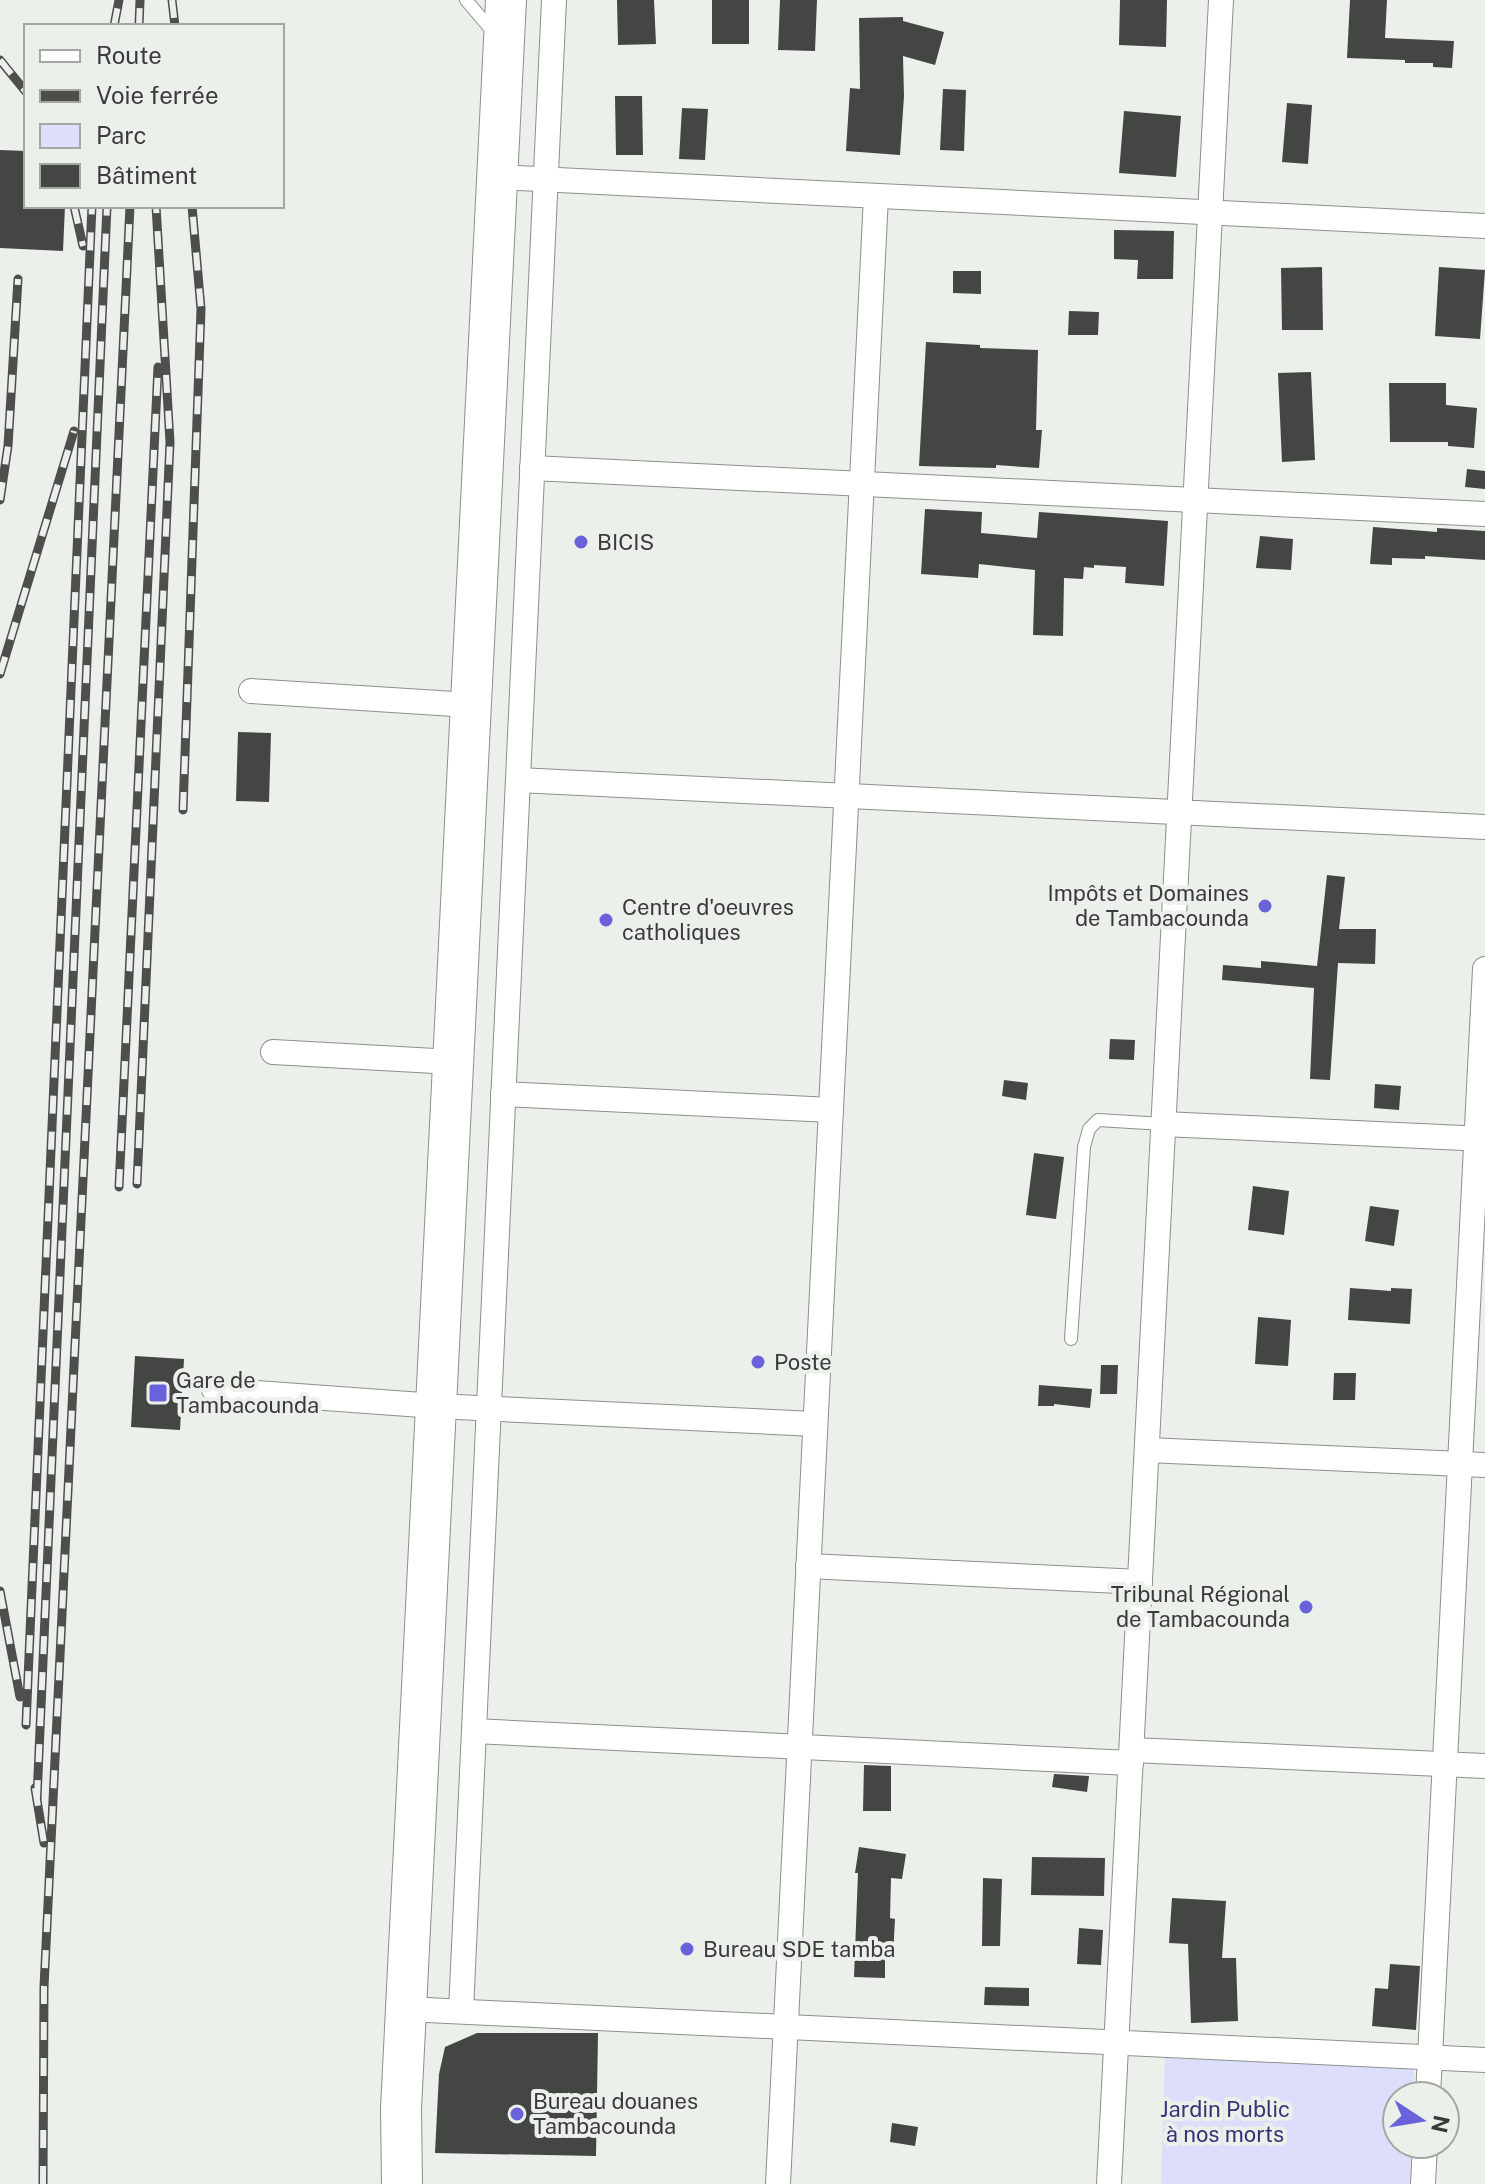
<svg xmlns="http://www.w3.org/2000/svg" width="1485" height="2184" font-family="'Public Sans',sans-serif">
  <rect width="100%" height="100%" fill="#ebf0ea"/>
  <path fill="#dcdefc" d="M1165,2058L1414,2067L1413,2096H1397V2144H1411L1410,2184H1161Z"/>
  <g fill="#434642">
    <path d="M617,0H654L656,44L618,45Z"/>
    <rect x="712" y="0" width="37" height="44"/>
    <path d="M780,0H817L815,51L778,50Z"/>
    <path d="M1120,0H1167L1166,47L1119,45Z"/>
    <path d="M1350,0H1387L1385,38L1454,41L1452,68L1433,67V63H1405V60L1347,58Z"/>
    <path d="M903,17V21L944,32L935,65L903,56L904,96L900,155L846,151L850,88L860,89L859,18Z"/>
    <path d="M943,89L966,90L964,151L940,150Z"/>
    <path d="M615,96H642L643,155H616Z"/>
    <path d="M1287,103L1312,105L1308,164L1282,162Z"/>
    <path d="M682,108L708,109L705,160L679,159Z"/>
    <path d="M1124,111L1181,116L1176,177L1119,173Z"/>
    <path d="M0,150L26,151V206H65L63,251L0,248Z"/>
    <path d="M1114,230L1174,231L1173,279H1137L1138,260L1114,259Z"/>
    <path d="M1322,267L1323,330H1282L1281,268Z"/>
    <path d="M1439,267L1485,270L1480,339L1435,336Z"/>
    <path d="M953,271H981V294L953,293Z"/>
    <path d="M1069,311L1099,312L1098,335H1068Z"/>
    <path d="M926,342L980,345V348L1038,350L1036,430H1042L1039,468L996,465V468L919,466Z"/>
    <path d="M1311,372L1315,460L1282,462L1278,373Z"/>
    <path d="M1389,383H1446V405L1477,408L1474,448L1448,446V442H1390Z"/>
    <path d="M1467,469L1485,471V489L1465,487Z"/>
    <path d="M925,509L982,512L981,533L1037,538L1039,512L1168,521L1164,586L1125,583L1126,567L1094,565V568L1084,567L1083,579L1064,578L1063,636L1033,635L1035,570L979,564L978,578L921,574Z"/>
    <path d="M1373,527L1437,532V528L1485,531V560L1425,556V559L1392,558V565L1370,564Z"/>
    <path d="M1260,536L1293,539L1291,570L1256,568Z"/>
    <path d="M238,732L271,733L269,802L236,801Z"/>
    <path d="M1327,875L1345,877L1339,929H1376L1375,964L1338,963L1330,1080L1310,1079L1314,988L1222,980L1223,965L1261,968V961L1317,966Z"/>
    <path d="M1110,1039L1135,1040L1134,1060L1109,1059Z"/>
    <path d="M1004,1080L1028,1083L1026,1100L1002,1096Z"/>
    <path d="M1375,1084L1401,1086L1399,1110L1374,1108Z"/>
    <path d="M1034,1153L1064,1157L1056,1219L1026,1215Z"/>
    <path d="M1253,1186L1289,1191L1284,1235L1248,1230Z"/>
    <path d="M1370,1206L1399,1210L1394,1246L1365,1241Z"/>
    <path d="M1350,1288L1391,1291V1288L1412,1289L1410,1324L1348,1320Z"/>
    <path d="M1258,1317L1291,1320L1288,1366L1255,1364Z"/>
    <path d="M135,1356L184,1359L180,1430L131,1427Z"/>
    <path d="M1101,1365H1118L1117,1394H1100Z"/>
    <path d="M1334,1373H1356L1355,1400H1333Z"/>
    <path d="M1039,1385L1092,1389L1090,1408L1054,1404V1406H1038Z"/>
    <path d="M864,1765L891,1766V1811H863Z"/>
    <path d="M1054,1774L1089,1776L1087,1792L1052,1787Z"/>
    <path d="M859,1847L906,1854L902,1879L891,1878L890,1918L895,1919L893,1956L885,1955V1978L854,1977L858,1873H855Z"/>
    <path d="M1032,1857L1105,1858L1104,1896L1031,1895Z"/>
    <path d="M983,1878L1002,1879L1000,1946H982Z"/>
    <path d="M1172,1898L1226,1901L1222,1958H1236L1238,2021L1191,2023L1188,1944L1169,1943Z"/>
    <path d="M1079,1928L1103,1930L1101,1965L1077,1964Z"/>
    <path d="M1390,1964L1420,1966L1416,2030L1372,2026L1375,1988L1388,1989Z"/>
    <path d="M985,1987L1029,1988V2006L984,2005Z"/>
    <path d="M477,2033H598L596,2156L435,2153L439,2074L445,2047Z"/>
    <path d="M892,2123L918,2127L915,2146L890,2142Z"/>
  </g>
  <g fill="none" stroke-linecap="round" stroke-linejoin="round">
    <defs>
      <g id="service">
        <path d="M466,0L495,34"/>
        <path d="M1071,1339L1084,1147L1089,1129L1098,1120L1163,1124"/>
      </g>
      <g id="minor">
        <path d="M497,177L1485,226"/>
        <path d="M532,468L1485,514"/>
        <path d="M251,691L470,705"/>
        <path d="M518,780L1485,827"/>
        <path d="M273,1052L453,1062"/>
        <path d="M503,1094L831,1110"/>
        <path d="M1163,1124L1485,1139"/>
        <path d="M214,1390L436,1406L815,1424"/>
        <path d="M1147,1450L1485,1465"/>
        <path d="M808,1566L1140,1582"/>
        <path d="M474,1731L1131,1763"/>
        <path d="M1132,1750L1485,1766"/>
        <path d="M406,2009L1485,2060"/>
        <path d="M461,2011L554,0"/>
        <path d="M1428,2096L1485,969"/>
        <path d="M778,2184L876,196"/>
        <path d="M1109,2184L1221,0"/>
        <path d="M1423,2184L1425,2144"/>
      </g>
      <path id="trunk" d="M402,2184L401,2109L506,0"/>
    </defs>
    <use href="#service" stroke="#8c908b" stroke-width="14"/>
    <use href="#minor" stroke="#8c908b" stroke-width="26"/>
    <use href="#trunk" stroke="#8c908b" stroke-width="42"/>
    <use href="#service" stroke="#fff" stroke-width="12"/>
    <use href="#minor" stroke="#fff" stroke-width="24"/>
    <use href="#trunk" stroke="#fff" stroke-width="40"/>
    <defs>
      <g id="rail">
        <path d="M172,0L175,26"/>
        <path d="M114,26L119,0"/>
        <path d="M139,26L140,0"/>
        <path d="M0,60L26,92"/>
        <path d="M74,206L83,246"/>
        <path d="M0,500L8,446L18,279"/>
        <path d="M0,674L74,431"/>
        <path d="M183,810L201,309L192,206"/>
        <path d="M137,1184L170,442L156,206"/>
        <path d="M119,1187L158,367"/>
        <path d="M0,1591L20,1697"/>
        <path d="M26,1725L92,206"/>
        <path d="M35,1788L44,1843"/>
        <path d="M37,1798L107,206"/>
        <path d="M43,2184L44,1987L130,206"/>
      </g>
    </defs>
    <use href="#rail" stroke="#4e4f4d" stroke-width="9"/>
    <use href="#rail" stroke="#ebf0ea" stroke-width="6" stroke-dasharray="18" stroke-linecap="butt"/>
  </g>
  <g fill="#6962db" stroke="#ebf0ea" stroke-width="3">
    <circle cx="581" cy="542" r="8"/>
    <circle cx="1265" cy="906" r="8"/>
    <circle cx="606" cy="920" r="8"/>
    <circle cx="758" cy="1362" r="8"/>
    <rect x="148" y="1383" width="20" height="20" rx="4"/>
    <circle cx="1306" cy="1607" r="8"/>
    <circle cx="687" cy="1949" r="8"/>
    <circle cx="517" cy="2114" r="8"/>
  </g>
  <g text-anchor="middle" stroke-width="8" stroke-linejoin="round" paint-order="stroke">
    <g font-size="22" fill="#3a3b39" stroke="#ebf0ea" text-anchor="start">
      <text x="597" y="550">BICIS</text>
      <text x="1249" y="901" text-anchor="end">Impôts et Domaines<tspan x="1249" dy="25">de Tambacounda</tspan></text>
      <text x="622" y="915">Centre d'oeuvres<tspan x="622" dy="25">catholiques</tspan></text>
      <text x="774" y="1370">Poste</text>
      <text x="176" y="1388">Gare de<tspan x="176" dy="25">Tambacounda</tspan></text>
      <text x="1290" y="1602" text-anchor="end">Tribunal Régional<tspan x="1290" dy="25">de Tambacounda</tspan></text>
      <text x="703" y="1957">Bureau SDE tamba</text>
      <text x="533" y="2109">Bureau douanes<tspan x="533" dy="25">Tambacounda</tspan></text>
    </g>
    <g font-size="22" fill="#373377" stroke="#ebf0ea">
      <text x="1225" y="2117">Jardin Public<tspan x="1225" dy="25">à nos morts</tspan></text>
    </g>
  </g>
  <rect x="24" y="24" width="260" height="184" fill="#ebf0ea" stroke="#a4a8a3" stroke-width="2"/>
  <rect x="40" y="50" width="40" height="12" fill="#ffffff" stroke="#a4a8a3" stroke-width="2"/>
  <text x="96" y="64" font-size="24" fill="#3a3b39">Route</text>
  <rect x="40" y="90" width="40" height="12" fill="#4e4f4d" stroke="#a4a8a3" stroke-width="2"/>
  <text x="96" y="104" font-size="24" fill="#3a3b39">Voie ferrée</text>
  <rect x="40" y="124" width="40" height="24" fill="#dcdefc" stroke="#a4a8a3" stroke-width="2"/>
  <text x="96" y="144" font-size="24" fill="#3a3b39">Parc</text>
  <rect x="40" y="164" width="40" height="24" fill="#434642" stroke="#a4a8a3" stroke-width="2"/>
  <text x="96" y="184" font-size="24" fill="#3a3b39">Bâtiment</text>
  <g transform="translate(1421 2120) rotate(102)"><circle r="38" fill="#ebf0ea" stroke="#a4a8a3" stroke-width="2"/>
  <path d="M0-6L14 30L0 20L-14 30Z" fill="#6962db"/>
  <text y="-12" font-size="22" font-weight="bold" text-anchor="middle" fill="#3a3b39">N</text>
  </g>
</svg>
